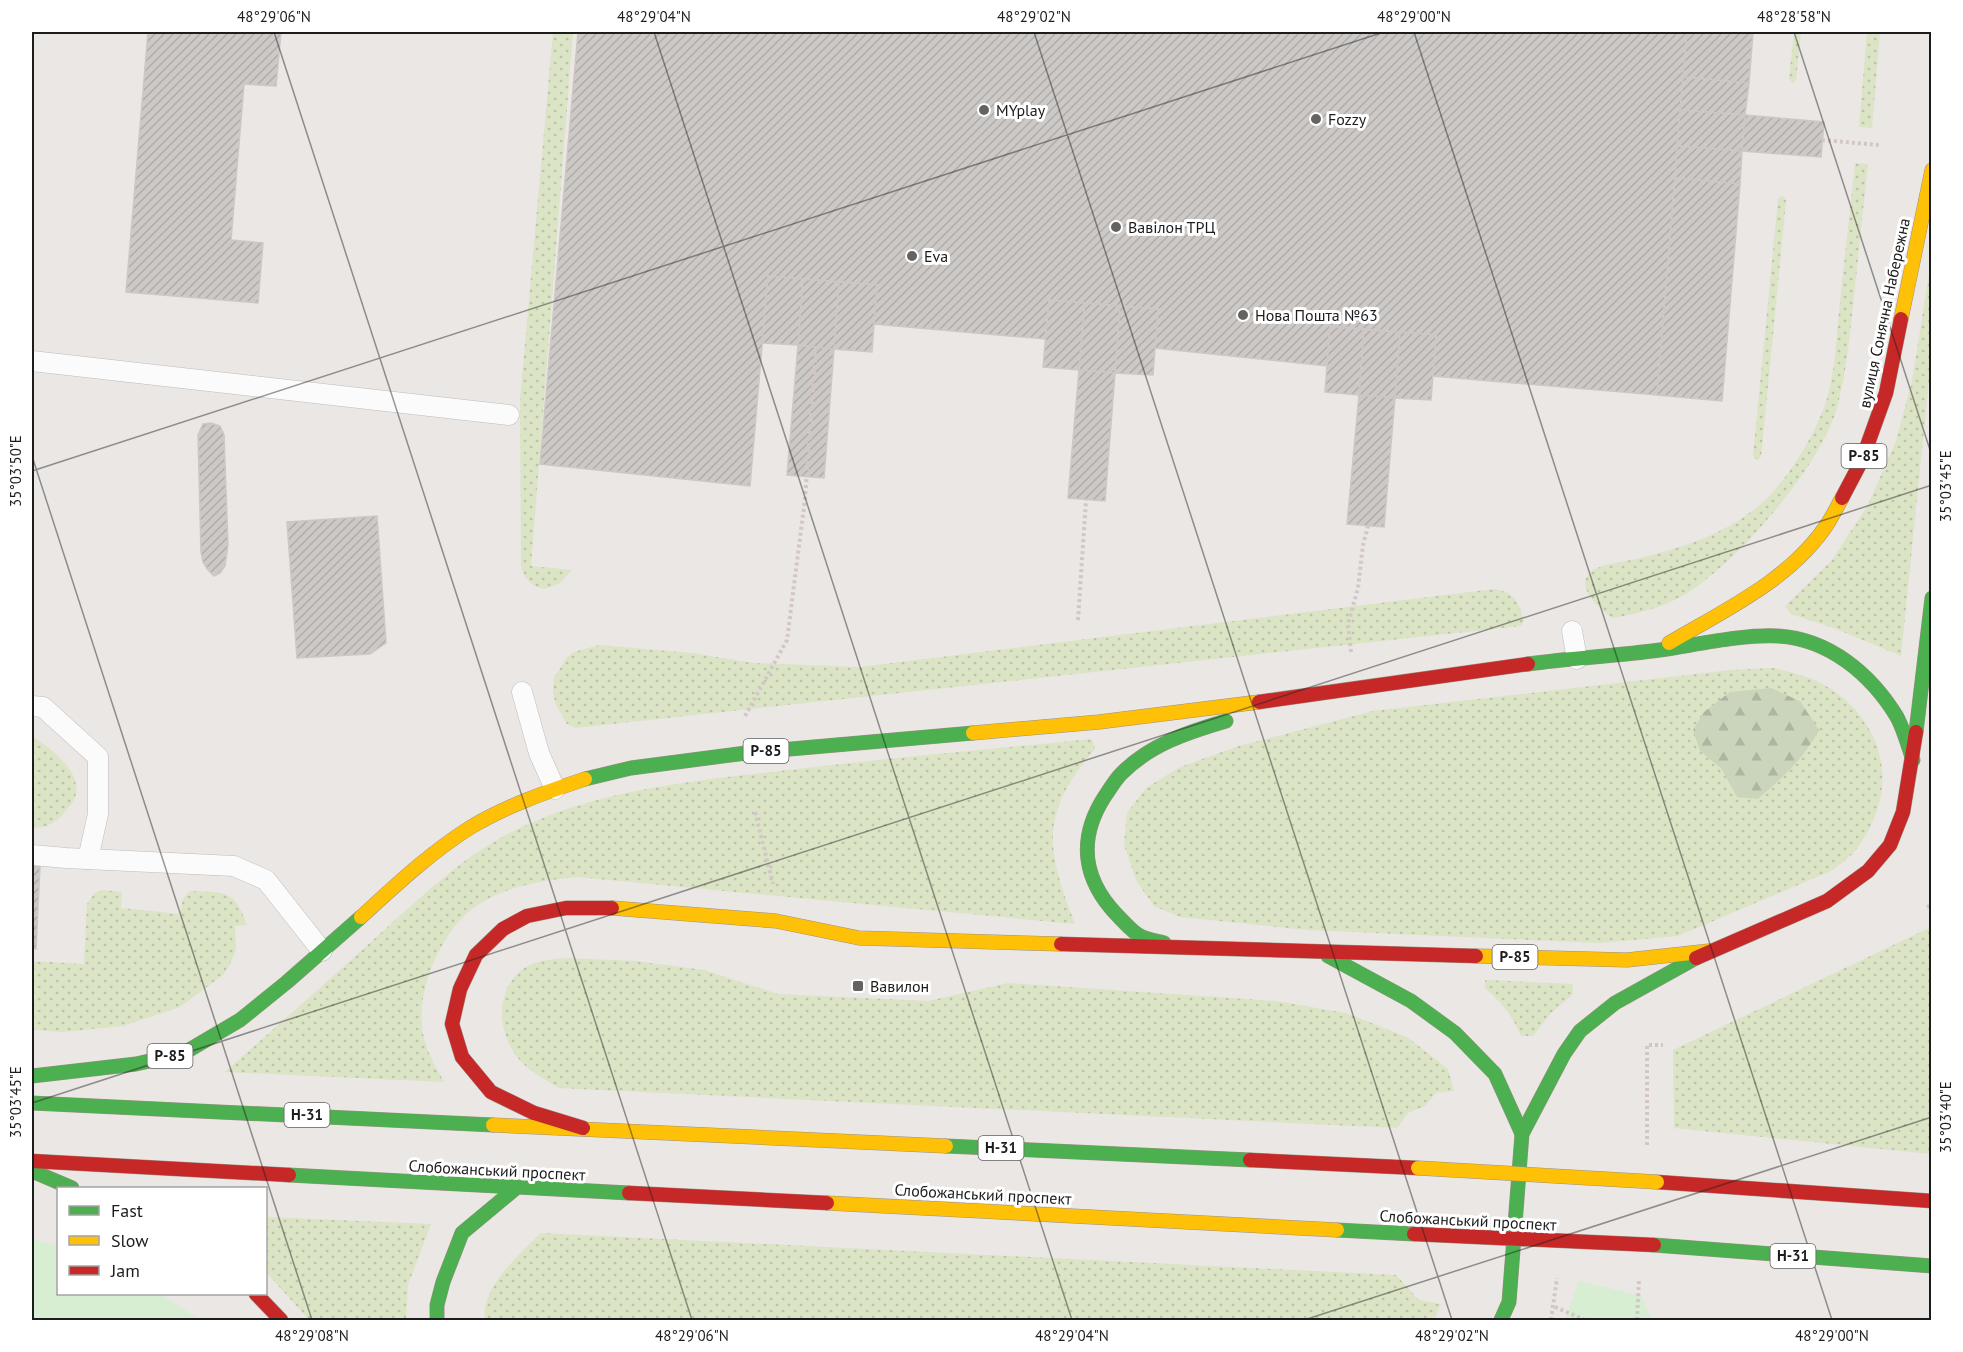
<svg xmlns="http://www.w3.org/2000/svg" width="1963" height="1352" font-family="'PT Sans',sans-serif">
  <defs>
    <pattern id="grass-dots" width="8" height="8" patternUnits="userSpaceOnUse" patternTransform="scale(1.5)"><rect width="8" height="8" fill="#dce4c6"/><path d="M2 2h.1M6 6h.1" fill="none" stroke="#bcc3aa" stroke-width="1.8" stroke-linecap="round"/></pattern>
    <pattern id="forest-firs" width="22" height="20" patternUnits="userSpaceOnUse" patternTransform="scale(1.5)"><rect width="22" height="20" fill="#cad5bc"/><path d="M5 1l3.5 6h-7zM16 11l3.5 6h-7z" fill="#adb6a1"/></pattern>
    <pattern id="building-hatch" width="6" height="6" patternUnits="userSpaceOnUse" patternTransform="scale(1.5)"><rect width="6" height="6" fill="#cdc9c7"/><path d="M-1 1l2-2M0 6l6-6M5 7l2-2" fill="none" stroke="#afacaa"/></pattern>
  </defs>
  <rect width="100%" height="100%" fill="#eae7e4"/>
  <g fill="url(#grass-dots)">
    <path d="M553,32H573L531,566L572,570L560,583L545,589C531,587 525,579 521,566L520,399Z"/>
    <path d="M1794,32H1801L1796,80L1793,83L1789,79Z"/>
    <path d="M1867,32H1880L1872,128L1859,127Z"/>
    <path d="M1855,163L1868,164C1863,208 1859,252 1854,296C1850,332 1847,369 1838,404C1824,463 1735,566 1682,596C1661,608 1636,614 1612,618C1601,609 1572,587 1592,571C1603,563 1623,562 1636,559C1681,548 1728,534 1763,502C1790,476 1814,437 1826,402C1835,374 1836,342 1839,312C1844,262 1850,212 1855,163Z"/>
    <path d="M1783,196L1786,201L1761,457L1757,460L1753,456L1778,200L1780,197Z"/>
    <path d="M1931,262V361L1901,656L1839,630L1791,614L1785,606L1832,560L1868,505L1896,441L1912,381Z"/>
    <path d="M1494,589C1516,593 1518,601 1524,620L1521,626L575,728L567,724L556,705L553,693L554,678L567,657L574,652L599,645L692,653L753,663L860,667Z"/>
    <path d="M1774,668C1792,673 1810,676 1826,686C1878,717 1898,775 1869,829C1864,838 1858,848 1851,855C1845,861 1838,865 1833,870L1678,936L1599,943L1308,930L1180,917L1154,906L1137,882L1124,845L1127,813L1146,788L1180,767L1239,746L1373,711L1731,670Z"/>
    <path d="M32,736C50,748 88,775 73,802C70,806 67,809 64,813C56,823 44,829 32,828Z"/>
    <path d="M1092,739L1095,749C1039,814 1046,848 1075,924L577,877C545,880 513,885 484,901C446,921 417,984 422,1027C424,1047 434,1064 444,1082L225,1072C277,1026 329,980 381,933C420,898 460,859 506,835C593,789 693,781 788,770C890,758 991,749 1092,739Z"/>
    <path d="M103,890L122,892L121,908L180,914L183,899L190,891C225,893 234,888 247,925L235,926L236,950L230,964L223,975L180,1007L123,1026L62,1032L32,1030V961L84,964L87,904L94,894Z"/>
    <path d="M1931,927V1154L1674,1128L1673,1050Z"/>
    <path d="M567,958L635,961L704,970L778,994L928,1001L1008,983L1276,1001L1346,1013L1407,1037L1448,1069L1454,1091L1436,1093L1425,1106L1408,1113L1397,1128L559,1088C544,1079 529,1071 518,1058C496,1031 495,987 526,967C538,960 554,959 567,958Z"/>
    <path d="M1485,980L1573,984V994L1551,1013L1533,1036H1521C1513,1016 1501,1002 1485,988Z"/>
    <path d="M266,1217L431,1224L408,1285L406,1320H309L266,1272Z"/>
    <path d="M541,1233L1396,1275L1419,1300L1441,1304L1434,1320H485C480,1288 520,1254 541,1233Z"/>
  </g>
  <path fill="url(#forest-firs)" d="M1771,688L1800,701L1819,730C1804,759 1782,778 1758,799L1737,797L1721,768L1700,751L1693,730L1704,712L1730,692Z"/>
  <g fill="#d7eed2">
    <path d="M32,1239L58,1246V1294H160L200,1320H32Z"/>
    <path d="M1579,1281L1641,1296L1652,1320H1565Z"/>
  </g>
  <g fill="url(#building-hatch)" stroke="#cdc8c6" stroke-width="1.5">
    <path d="M148,32H281L276,86L244,84L231,240L263,243L258,303L126,292Z"/>
    <path d="M578,32H1687L1657,395L1433,376L1436,335L1330,326L1327,366L1155,348L1158,309L1049,300L1045,339L874,324L877,285L768,276L750,486L540,464Z"/>
    <path d="M1687,32H1753L1749,83L1683,77Z"/>
    <path d="M1683,77L1749,83L1745,115L1680,110Z"/>
    <path d="M1680,110L1745,115L1742,151L1677,146Z"/>
    <path d="M1745,115L1824,122L1821,157L1742,151Z"/>
    <path d="M1677,146L1742,151L1740,184L1675,178Z"/>
    <path d="M1675,178L1740,184L1722,401L1657,395Z"/>
    <path d="M768,276L803,279L798,345L762,343Z"/>
    <path d="M803,279L839,282L834,349L798,345Z"/>
    <path d="M839,282L877,285L872,352L834,349Z"/>
    <path d="M1049,300L1085,303L1079,370L1043,367Z"/>
    <path d="M1085,303L1120,306L1115,373L1079,370Z"/>
    <path d="M1120,306L1158,309L1153,375L1115,373Z"/>
    <path d="M1330,326L1364,330L1359,395L1325,392Z"/>
    <path d="M1364,330L1400,332L1395,398L1359,395Z"/>
    <path d="M1400,332L1436,335L1431,400L1395,398Z"/>
    <path d="M798,345L834,349L824,478L787,475Z"/>
    <path d="M1079,370L1115,373L1105,501L1068,498Z"/>
    <path d="M1359,395L1395,398L1384,527L1347,524Z"/>
    <path d="M211,423L220,426L224,435L228,545L225,566L220,573L214,576L208,570L203,562L201,552L198,435L203,424Z"/>
    <path d="M377,516L386,643L370,654L297,658L287,522Z"/>
    <path d="M32,865L40,866L36,949L32,948Z"/>
  </g>
  <g fill="none" stroke-linecap="round" stroke-linejoin="round">
    <defs>
      <g id="lane">
        <path d="M32,361L509,415"/>
        <path d="M1572,631L1577,659"/>
        <path d="M522,692L539,753L555,789"/>
        <path d="M32,706L43,707L98,757V814L88,859"/>
        <path d="M32,855L66,858L234,866L266,880L322,951"/>
      </g>
      <g id="fast">
        <path d="M1528,664C1572,658 1616,656 1660,650C1695,645 1744,634 1778,636C1829,639 1871,674 1897,717C1904,730 1908,746 1913,760"/>
        <path d="M1916,732L1932,598"/>
        <path d="M585,779L631,768L746,753L973,733"/>
        <path d="M1164,943C1157,941 1149,940 1142,937C1133,933 1125,923 1118,916C1083,880 1077,839 1105,796C1110,789 1115,780 1121,774C1149,745 1188,732 1226,721"/>
        <path d="M1328,956L1411,1001L1455,1033L1495,1074L1522,1134"/>
        <path d="M32,1076L136,1064L184,1053L240,1020L287,982L361,917"/>
        <path d="M32,1103L493,1125"/>
        <path d="M946,1146L1250,1160"/>
        <path d="M32,1171L72,1188"/>
        <path d="M289,1175L629,1193"/>
        <path d="M1337,1230L1414,1234"/>
        <path d="M1654,1245L1932,1266"/>
        <path d="M437,1320V1305L443,1282L462,1233L516,1188"/>
        <path d="M1501,1320L1509,1302L1522,1134L1564,1054L1580,1031L1615,1003L1696,958"/>
      </g>
      <g id="slow">
        <path d="M1901,319L1932,170"/>
        <path d="M1669,643C1725,610 1792,579 1828,523C1833,515 1837,507 1842,498"/>
        <path d="M973,733L1099,722L1259,702"/>
        <path d="M612,908L776,921L859,938L1061,944"/>
        <path d="M361,917C396,885 431,852 471,827C506,806 546,792 585,779"/>
        <path d="M1476,956L1627,960L1709,951"/>
        <path d="M493,1125L946,1146"/>
        <path d="M827,1203L1337,1230"/>
      </g>
      <g id="jam">
        <path d="M1842,498L1862,460L1886,393L1901,319"/>
        <path d="M1259,702L1528,664"/>
        <path d="M1061,944L1476,956"/>
        <path d="M1696,958L1827,901L1868,871L1890,845L1903,812L1916,732"/>
        <path d="M583,1128L534,1113L491,1092L462,1057L452,1024L460,989L476,955L503,929L527,916L566,908H612"/>
        <path d="M1250,1160L1418,1168"/>
        <path d="M32,1161L289,1175"/>
        <path d="M1657,1182L1932,1201"/>
        <path d="M629,1193L827,1203"/>
        <path d="M256,1294L281,1320"/>
      </g>
    </defs>
    <use href="#lane" stroke="#bdbcbb" stroke-width="21"/>
    <use href="#fast" stroke="#9d9084" stroke-width="15"/>
    <use href="#slow" stroke="#9d9084" stroke-width="15"/>
    <use href="#jam" stroke="#9d9084" stroke-width="15"/>
    <g stroke="#d4c6c8" stroke-width="4" stroke-dasharray="3 3" stroke-linecap="butt">
      <path d="M1822,140L1879,145"/>
      <path d="M1078,620L1086,500"/>
      <path d="M1351,652L1348,624L1358,588L1363,545L1368,526"/>
      <path d="M745,716L787,640L805,499L816,347"/>
      <path d="M755,812L773,884"/>
      <path d="M1927,907L1932,905"/>
      <path d="M1647,1145V1045H1663"/>
      <path d="M1555,1307L1585,1320"/>
      <path d="M1551,1320L1557,1278"/>
      <path d="M1637,1320L1639,1280"/>
    </g>
    <use href="#lane" stroke="#fcfbfb" stroke-width="20"/>
    <use href="#fast" stroke="#4caf50" stroke-width="14"/>
    <use href="#slow" stroke="#ffc107" stroke-width="14"/>
    <use href="#jam" stroke="#c62828" stroke-width="14"/>
    <defs>
      <path id="slow-bridge" d="M1418,1168L1657,1182"/>
      <path id="jam-bridge" d="M1414,1234L1654,1245"/>
    </defs>
    <use href="#slow-bridge" stroke="#9d9084" stroke-width="15" stroke-linecap="butt"/>
    <use href="#jam-bridge" stroke="#9d9084" stroke-width="15" stroke-linecap="butt"/>
    <use href="#slow-bridge" stroke="#ffc107" stroke-width="14"/>
    <use href="#jam-bridge" stroke="#c62828" stroke-width="14"/>
  </g>
  <path fill="none" stroke="#1c1c1c" stroke-width="1.5" stroke-opacity="0.45" d="M274,32L692,1320M654,32L1072,1320M1034,32L1452,1320M1414,32L1832,1320M1794,32L1932,456M32,456L312,1320M32,471L1384,32M32,1103L1932,485M1304,1320L1932,1117"/>
  <g fill="#646362" stroke="#fff" stroke-width="2">
    <circle cx="984" cy="110" r="6"/>
    <circle cx="1316" cy="119" r="6"/>
    <circle cx="1116" cy="227" r="6"/>
    <circle cx="912" cy="256" r="6"/>
    <circle cx="1243" cy="315" r="6"/>
    <rect x="852" y="980" width="12" height="12" rx="3"/>
  </g>
  <g text-anchor="middle" stroke-width="6" stroke-linejoin="round" paint-order="stroke">
    <g fill="#fff" stroke="#606060" stroke-width="1.5">
      <rect x="1841.5" y="444" width="45" height="24" rx="4.5"/>
      <rect x="743.5" y="739" width="45" height="24" rx="4.5"/>
      <rect x="1492.5" y="945" width="45" height="24" rx="4.5"/>
      <rect x="147.5" y="1044" width="45" height="24" rx="4.5"/>
      <rect x="284.5" y="1103" width="45" height="24" rx="4.5"/>
      <rect x="978.5" y="1136" width="45" height="24" rx="4.5"/>
      <rect x="1770.5" y="1244" width="45" height="24" rx="4.5"/>
    </g>
    <g font-size="15" font-weight="bold" fill="#1c1c1c">
      <text x="1864" y="461">Р-85</text>
      <text x="766" y="756">Р-85</text>
      <text x="1515" y="962">Р-85</text>
      <text x="170" y="1061">Р-85</text>
      <text x="307" y="1120">Н-31</text>
      <text x="1001" y="1153">Н-31</text>
      <text x="1793" y="1261">Н-31</text>
    </g>
    <g font-size="16" fill="#1c1c1c" stroke="#fff" text-anchor="start">
      <text x="996" y="116">MYplay</text>
      <text x="1328" y="125">Fozzy</text>
      <text x="1128" y="233">Вавілон ТРЦ</text>
      <text x="924" y="262">Eva</text>
      <text x="1255" y="321">Нова Пошта №63</text>
      <text x="870" y="992">Вавилон</text>
    </g>
    <g font-size="16" fill="#1c1c1c" stroke="#fff">
      <text transform="translate(1884 313) rotate(-78)" y="6">вулиця Сонячна Набережна</text>
      <text transform="translate(497 1170) rotate(3)" y="6">Слобожанський проспект</text>
      <text transform="translate(983 1194) rotate(3)" y="6">Слобожанський проспект</text>
      <text transform="translate(1468 1220) rotate(3)" y="6">Слобожанський проспект</text>
    </g>
  </g>
  <rect width="1963" height="1352" fill="none" stroke="#ffffff" stroke-width="66"/>
  <rect x="57" y="1187" width="210" height="108" fill="#ffffff" stroke="#a4a4a4" stroke-width="1.5"/>
  <rect x="69" y="1206" width="30" height="9" fill="#4caf50" stroke="#a4a4a4" stroke-width="1.5"/>
  <text x="111" y="1217" font-size="18" fill="#1c1c1c">Fast</text>
  <rect x="69" y="1236" width="30" height="9" fill="#ffc107" stroke="#a4a4a4" stroke-width="1.5"/>
  <text x="111" y="1247" font-size="18" fill="#1c1c1c">Slow</text>
  <rect x="69" y="1266" width="30" height="9" fill="#c62828" stroke="#a4a4a4" stroke-width="1.5"/>
  <text x="111" y="1277" font-size="18" fill="#1c1c1c">Jam</text>
  <rect x="33" y="33" width="1897" height="1286" fill="none" stroke="#1c1c1c" stroke-width="2"/>
  <g font-size="15" text-anchor="middle" fill="#1c1c1c">
    <text x="274" y="22">48°29'06"N</text>
    <text x="654" y="22">48°29'04"N</text>
    <text x="1034" y="22">48°29'02"N</text>
    <text x="1414" y="22">48°29'00"N</text>
    <text x="1794" y="22">48°28'58"N</text>
    <text transform="translate(16 471) rotate(-90)" y="5">35°03'50"E</text>
    <text transform="translate(1946 486) rotate(-90)" y="5">35°03'45"E</text>
    <text transform="translate(16 1102) rotate(-90)" y="5">35°03'45"E</text>
    <text transform="translate(1946 1117) rotate(-90)" y="5">35°03'40"E</text>
    <text x="312" y="1341">48°29'08"N</text>
    <text x="692" y="1341">48°29'06"N</text>
    <text x="1072" y="1341">48°29'04"N</text>
    <text x="1452" y="1341">48°29'02"N</text>
    <text x="1832" y="1341">48°29'00"N</text>
  </g>
</svg>
